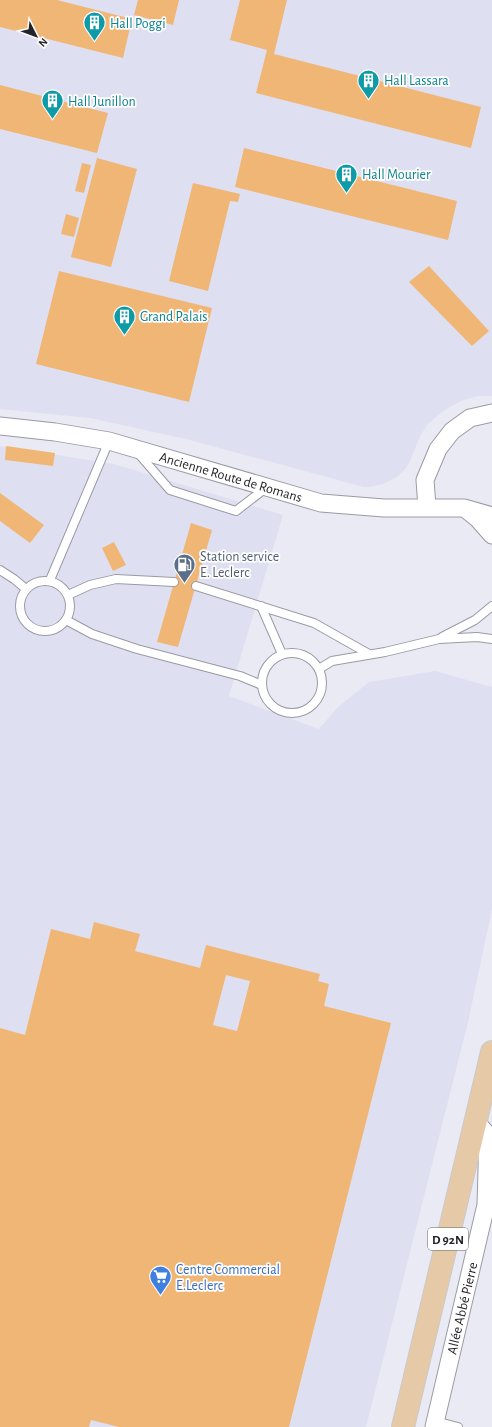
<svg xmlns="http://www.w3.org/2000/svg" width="492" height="1427" font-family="'Alegreya Sans',sans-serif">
  <rect width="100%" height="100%" fill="#eaeaf5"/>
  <g fill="#dfdff2">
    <path d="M0,0H492V396H479L463,400L443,411L428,424L420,436L410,461L406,468L397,477L383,484L369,487H364L186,439L90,418L0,409Z"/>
    <path d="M0,446L114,464L283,515L229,696L319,729L337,708L369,682L435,671L492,687V909L469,1018L366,1427H0Z"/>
  </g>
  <g fill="#f0b675" fill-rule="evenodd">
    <path d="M0,0H57L132,19L123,58L0,27Z"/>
    <path d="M138,0H179L173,25L134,15Z"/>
    <path d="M240,0H287L274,54L481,107L471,148L256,93L267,50L230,40Z"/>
    <path d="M0,85L108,113L97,153L0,129Z"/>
    <path d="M244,148L457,201L448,240L235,187Z"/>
    <path d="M97,158L137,169L111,267L71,257Z"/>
    <path d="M82,163L91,165L84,193L75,191Z"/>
    <path d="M193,183L240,194L238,202L230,201L208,291L169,281Z"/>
    <path d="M66,214L79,218L74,237L61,234Z"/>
    <path d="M429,266L489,331L472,346L409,282Z"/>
    <path d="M59,271L212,308L189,402L36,364Z"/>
    <path d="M6,446L55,453L53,466L5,460Z"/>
    <path d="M0,493L44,525L30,543L0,521Z"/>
    <path d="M191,523L212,530L178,647L157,642Z"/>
    <path d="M114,542L126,565L113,571L102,548Z"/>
    <path d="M94,922L140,934L135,951L200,968L206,945L320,974L318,981L329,984L324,1006L391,1023L289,1427H119L91,1420L89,1427H0V1028L25,1035L51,929L90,939ZM226,975L250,981L237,1031L213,1025Z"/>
  </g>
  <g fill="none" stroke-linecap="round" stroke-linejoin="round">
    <defs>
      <g id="lane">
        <path d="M138,453L170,490L236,511L267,487"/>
        <path d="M0,570L14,579L26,589"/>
        <path d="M50,580L109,441"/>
        <circle cx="45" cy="606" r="25"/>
        <path d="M196,586L314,623L369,654"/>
        <path d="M68,595L90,585L116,579L174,582"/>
        <path d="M261,606L282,654"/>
        <path d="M66,620L92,634L137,649L240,676L262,685"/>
        <path d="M442,637L475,620L492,606"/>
        <circle cx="292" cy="683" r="30"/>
        <path d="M319,669L332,661L385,652L439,639L477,637L492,639"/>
        <path d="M435,1421L458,1427"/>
      </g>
      <g id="street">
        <path id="s1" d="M0,426L55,432L109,441L321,503L384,508H464L492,516"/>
        <path d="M427,507L425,480L438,449L452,431L470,418L492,413"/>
        <path d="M467,510L477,518L492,535"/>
        <path id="s2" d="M434,1427L486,1205L488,1135L476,1122"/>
      </g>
      <path id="primary" d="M403,1427L492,1052"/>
    </defs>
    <use href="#lane" stroke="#9a9aa5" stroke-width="10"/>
    <use href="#street" stroke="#9a9aa5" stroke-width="19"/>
    <use href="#primary" stroke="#cacacb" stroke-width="24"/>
    <use href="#lane" stroke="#fff" stroke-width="8"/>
    <use href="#street" stroke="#fff" stroke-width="17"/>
    <use href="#primary" stroke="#e6c9a7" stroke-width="22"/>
  </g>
  <defs>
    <symbol id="building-pin" viewBox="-11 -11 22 30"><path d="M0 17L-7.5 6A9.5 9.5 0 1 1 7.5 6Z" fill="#0f9aa8" stroke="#fff"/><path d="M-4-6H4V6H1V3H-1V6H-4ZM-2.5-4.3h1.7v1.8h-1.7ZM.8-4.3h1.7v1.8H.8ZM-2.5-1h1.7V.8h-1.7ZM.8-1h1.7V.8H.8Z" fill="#fff"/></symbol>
    <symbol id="fuel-pin" viewBox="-11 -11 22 30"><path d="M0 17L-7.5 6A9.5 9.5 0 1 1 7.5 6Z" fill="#5c6f8a" stroke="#fff"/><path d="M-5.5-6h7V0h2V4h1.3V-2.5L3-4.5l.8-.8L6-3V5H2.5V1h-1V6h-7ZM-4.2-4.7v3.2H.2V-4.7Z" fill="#fff"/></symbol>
    <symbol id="supermarket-pin" viewBox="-11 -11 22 30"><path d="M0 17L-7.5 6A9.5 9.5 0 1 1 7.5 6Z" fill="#3f7fe0" stroke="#fff"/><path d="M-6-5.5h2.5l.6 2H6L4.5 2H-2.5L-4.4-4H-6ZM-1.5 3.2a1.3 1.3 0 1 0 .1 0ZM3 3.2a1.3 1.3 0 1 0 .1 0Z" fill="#fff"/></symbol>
  </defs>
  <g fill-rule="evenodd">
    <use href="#building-pin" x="82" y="10" width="25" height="34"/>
    <use href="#building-pin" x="356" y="68" width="25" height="34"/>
    <use href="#building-pin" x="40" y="88" width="25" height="34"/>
    <use href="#building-pin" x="334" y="162" width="25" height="34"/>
    <use href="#building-pin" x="112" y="304" width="25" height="34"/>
    <use href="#fuel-pin" x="172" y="552" width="25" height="34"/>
    <use href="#supermarket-pin" x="148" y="1264" width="25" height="34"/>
  </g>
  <g text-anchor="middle" stroke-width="3.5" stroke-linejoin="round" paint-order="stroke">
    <rect fill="#fff" stroke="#666668" stroke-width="1" x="428" y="1228" width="40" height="22" rx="3"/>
    <g font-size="13" font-weight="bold" fill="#242428">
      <text x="448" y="1244">D 92N</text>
    </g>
    <g font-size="14" fill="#0d838f" stroke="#fff" text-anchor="start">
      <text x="110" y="28">Hall Poggi</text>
      <text x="384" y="85">Hall Lassara</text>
      <text x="68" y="106">Hall Junillon</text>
      <text x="362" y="179">Hall Mourier</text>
      <text x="140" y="321">Grand Palais</text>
    </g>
    <g font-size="14" fill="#242428" stroke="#fff">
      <text dy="5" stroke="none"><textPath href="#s1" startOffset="237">Ancienne Route de Romans</textPath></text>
      <text dy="5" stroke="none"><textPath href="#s2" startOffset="122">Allée Abbé Pierre</textPath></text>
    </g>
    <g font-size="14" fill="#4e5e75" stroke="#fff" text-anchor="start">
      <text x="200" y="561">Station service<tspan x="200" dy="16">E. Leclerc</tspan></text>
    </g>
    <g font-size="14" fill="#366cbe" stroke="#fff" text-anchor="start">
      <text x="176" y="1274">Centre Commercial<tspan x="176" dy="16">E.Leclerc</tspan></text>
    </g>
  </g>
  <g transform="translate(36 36) rotate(132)" stroke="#ffffff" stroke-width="3" paint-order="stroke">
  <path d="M0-3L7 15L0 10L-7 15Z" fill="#242428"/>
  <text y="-6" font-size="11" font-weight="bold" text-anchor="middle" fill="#242428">N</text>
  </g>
</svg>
